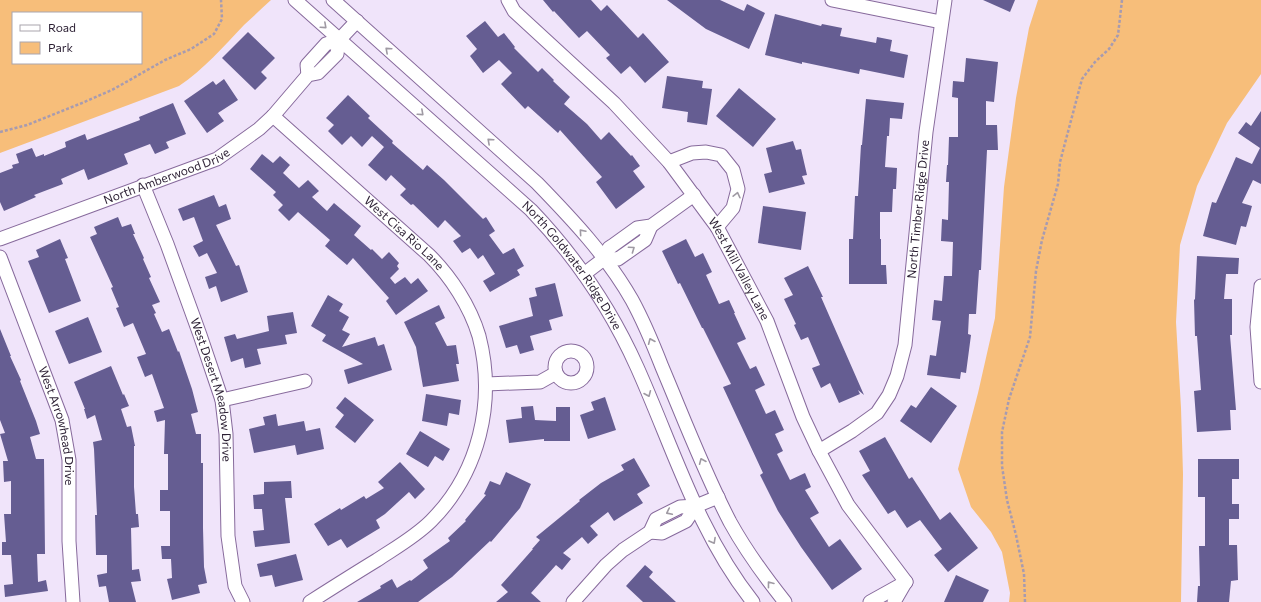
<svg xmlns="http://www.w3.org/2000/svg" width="1261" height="602" font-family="Commissioner,sans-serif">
  <rect width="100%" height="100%" fill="#f0e4fa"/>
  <g fill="#f7be7a" fill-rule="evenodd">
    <path d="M0,0H271C262,8 253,17 244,25C223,47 204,69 179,86L0,153ZM13,13H141V63H13Z"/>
    <path d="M1038,0H1261V74L1227,123L1197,186L1180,245L1176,322L1181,408L1183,474L1181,602H1009L1010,593L1002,552L991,532L971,507L958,469L978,393L995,318L1004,187L1016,98L1029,28Z"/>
  </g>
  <g fill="#655d92">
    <path d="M543,0H591L601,11L607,5L638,38L643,33L669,62L645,83L630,66L621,74L606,58L610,55L587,31L579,38L554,11L553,12Z"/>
    <path d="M667,0H720L744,11L747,4L765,13L749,49L706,29Z"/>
    <path d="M983,0H1015L1010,12Z"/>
    <path d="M775,14L821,26L822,24L842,28L840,36L876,43L877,37L892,40L890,51L908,55L904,78L860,69L859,74L802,62V64L765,55Z"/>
    <path d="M485,21L498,37L504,33L515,47L514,48L538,72L542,68L554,80L553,81L570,97L564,104L587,124L601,140L609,132L631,156L632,155L640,166L633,171L645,187L616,209L596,182L602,177L560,130L558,133L528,106L525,109L501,84L512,73L499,60L483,73L470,56L477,49L466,36Z"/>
    <path d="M248,32L275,58L261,72L267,78L255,90L222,58Z"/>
    <path d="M966,58L998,62L994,102L986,101V125H997L998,150H987L981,270H979L976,314H969L968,334L971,335L966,373L961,372L960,379L927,375L930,355L936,356L941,321L932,320L934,300L942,301L944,276H952L953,242L941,241L942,219L948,220L949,182H946L947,165H948L949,137H958V98L952,97L953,81L964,82Z"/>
    <path d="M667,76L703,81L702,88L712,89L707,125L687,122L688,112L662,108Z"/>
    <path d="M224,79L238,100L218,113L224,121L207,133L184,101L213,81L216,85Z"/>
    <path d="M739,88L776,119L753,147L716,116Z"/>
    <path d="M348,95L370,116L368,118L393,141L392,143L423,170L427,165L444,180L483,219L486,217L495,231L489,235L503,254L514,248L524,266L517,270L520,275L490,292L483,281L495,274L483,255L478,259L470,248L462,253L453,241L461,236L445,220L438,228L413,204L411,205L400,195L406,189L391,175L386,181L368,165L384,147L372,136L362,147L351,136L342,145L328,131L334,125L326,118Z"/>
    <path d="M866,99L904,103L902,119L890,118L889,136H887L885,167L897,168L896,189H893L892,212H880V239H881V265H886L887,284H849V239H853L855,196H858L861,145H862Z"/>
    <path d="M173,103L186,134L166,142L169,148L155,154L150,144L124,154L128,164L88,180L84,169L61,179L63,184L34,195L36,197L4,211L0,202V173L13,168L12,165L19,163L16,154L32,148L36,157L44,154V156L66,147L65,142L85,134L87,140L140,120L139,117Z"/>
    <path d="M1261,111V184L1253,180L1242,203L1252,206L1246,227L1241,226L1236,245L1203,236L1212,202L1216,203L1236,157L1252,164L1260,148L1238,133L1246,122L1251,126Z"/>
    <path d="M793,141L796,150L801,149L807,175L802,176L805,184L769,193L764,174L772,172L766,148Z"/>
    <path d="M262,154L273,163L280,156L290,165L283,173L299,188L308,180L319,191L312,197L327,211L334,203L361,226L354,235L371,250L372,249L382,259L389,252L399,263L397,266L399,269L390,278L395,284L405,277L411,284L418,278L428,291L396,315L386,301L389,298L353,258L347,265L325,246L330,240L298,212L289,221L278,210L283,205L273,195L276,192L250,169Z"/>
    <path d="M214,195L219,207L226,204L231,219L216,225L236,266L239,265L248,292L221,302L216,286L209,289L205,277L217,273L207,253L199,257L193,246L203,241L194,217L183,221L178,209Z"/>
    <path d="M763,206L806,212L801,250L758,243Z"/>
    <path d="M118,217L122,227L131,224L135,234H133L144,258L143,259L151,277L149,278L160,302L152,305L156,313L154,314L162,332L169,329L178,352L179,351L192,389L198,412L191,414L196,434H201V463H203V528L204,567L207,583L198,585L200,593L172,600L167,579L172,578L171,559H162L161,546H170V511H160V490H168V454H164L165,420L157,422L154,411L164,408L152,374L145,377L137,357L146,354L133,323L124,327L116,308L119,307L111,288L113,287L90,237L97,234L94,227Z"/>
    <path d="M60,239L68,258L65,259L81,301L49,313L28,261L39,257L36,250Z"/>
    <path d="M686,239L695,257L703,253L712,272L706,275L719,304L729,300L735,313H734L746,339L737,343L750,369L756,366L765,385L755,390L766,414L775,410L784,430L775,434L783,451L777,454L790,480L805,473L811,487L805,490L819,513L810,518L829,547L840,539L862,569L832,590L801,547L778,511L760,475L763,473L723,387L731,384L703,328H702L680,283L678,284L662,251Z"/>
    <path d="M1197,256L1239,258L1238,274H1226L1224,299H1232V335H1230L1236,410H1230L1231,430L1197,432L1194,391L1201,390L1197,336H1195L1194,300L1195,299Z"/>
    <path d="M808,266L823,297H821L864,395L858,390L860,394L839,403L830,383L821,388L812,368L820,365L808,337L801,340L794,325L796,324L784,299L793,295L784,278Z"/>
    <path d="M555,283L563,316L549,320L552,330L530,336L534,350L520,354L517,345L506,348L499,326L533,316L529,298L537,296L535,288Z"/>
    <path d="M328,295L343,304L339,311L349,317L342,330L350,334L342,347L375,337L378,346L384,344L392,370L348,384L344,370L363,364L322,341L326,335L311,326Z"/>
    <path d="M439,305L445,318L435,323L447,346L456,345L459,364H456L459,381L423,387L416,347L404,322Z"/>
    <path d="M293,312L297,333L285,335L287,344L257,349L261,364L245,368L243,358L231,362L224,337L235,334L237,339L269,331L267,316Z"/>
    <path d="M88,317L102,352L69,364L55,331Z"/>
    <path d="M0,329L11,356H10L21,380L20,381L36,421L40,434L30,437L36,459H44L45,554H37L38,582L46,580L48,591L5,597L4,585L13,584L11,555H2V542H6L4,514H11V481L4,482L3,461H8L0,434L5,433L0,420Z"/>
    <path d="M111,366L123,395L124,394L129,406L121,409L127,427L131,426L135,446H134V487L136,514H138L139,527L131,528L132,570L139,569L141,581L131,582L136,602H109L106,586L99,587L97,575L107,573V555H96L95,515H97L94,449L93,442L102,440L95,415L87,419L84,409H85L74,382Z"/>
    <path d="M931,387L957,406L931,443L900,421L911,405L916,408Z"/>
    <path d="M426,394L461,400L459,415L449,413L447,426L422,421Z"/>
    <path d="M345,397L374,420L355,443L335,427L344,415L336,408Z"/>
    <path d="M605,397L616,430L588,439L580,415L594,410L591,402Z"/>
    <path d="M533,406L535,420L556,421V407H570V441H544V439L509,443L506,420L522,418L521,407Z"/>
    <path d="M276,414L278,426L304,421L306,431L320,428L324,449L297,455L295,445L254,453L249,429L265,425L263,417Z"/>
    <path d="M420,431L450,449L443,461L435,456L428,467L406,454Z"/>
    <path d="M885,437L909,479L912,477L940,520L950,512L978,548L948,572L934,555L942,549L920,520L907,528L895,510L888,514L862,475L870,471L859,451Z"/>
    <path d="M634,458L650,486L637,494L643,503L625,514L614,521L608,512L590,526L598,535L588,544L582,537L563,553L571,559L562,570L556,565L531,593L541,602H496L508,592L501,585L533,549H532L540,540L536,537L580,501L579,500L601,483L624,470L621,465Z"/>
    <path d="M1198,459H1239V479H1232V504H1239V519H1229V545H1237L1238,580L1231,581L1229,602H1197L1198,586H1200L1199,546H1205V497H1198Z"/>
    <path d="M400,462L425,489L415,499L409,492L385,514L376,520L380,528L347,548L341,539L328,546L314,524L340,508L341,510L364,496L366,499L384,488L378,482Z"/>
    <path d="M506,472L531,484L520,508L491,542L490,541L452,577L418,602H357L381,588L380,586L392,579L397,588L410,580L411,581L428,568L423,560L450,541L448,538L466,521L465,520L486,495L484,494L490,481L500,485Z"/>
    <path d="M291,481L292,498H285L290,543L255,547L253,531L264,530L262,509H254L253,495L264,494V482Z"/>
    <path d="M296,554L303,580L275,587L272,575L260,577L257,564Z"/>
    <path d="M645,565L653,572L649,577L676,602H643L626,586Z"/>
    <path d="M956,575L989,590L983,602H944Z"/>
  </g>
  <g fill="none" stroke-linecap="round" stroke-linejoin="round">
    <defs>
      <g id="minor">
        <path id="s1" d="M295,0L531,210C575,256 611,309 637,367C673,447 698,533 753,602"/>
        <path d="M333,0L537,183C572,219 607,256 632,300C644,322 653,344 662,367C684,419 704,472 730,522C746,551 765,577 785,602"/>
        <path id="s2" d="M508,0L514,11L614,103L669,162L717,227L767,321L803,417L819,451L848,505L906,582"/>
        <path d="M832,0L941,22"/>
        <path d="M308,75L307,65L326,44L339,40L357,21"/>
        <path id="s3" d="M273,116L429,255C451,277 470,306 479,336C496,402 479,473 431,521C415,537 395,548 377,560C354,574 332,588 310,602"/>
        <path d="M669,162L692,153L706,152L721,155L733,170L738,189L733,208L717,227"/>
        <path id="s4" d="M143,185L167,244L200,335L222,400L226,434L228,536L235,586L243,602"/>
        <path id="s5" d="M0,239L217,159L259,129L273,116L308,75L318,73L337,54L339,40"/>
        <path id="s6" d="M0,257L62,420L69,460V541L73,602"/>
        <path d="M605,258L618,259L645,240L651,226"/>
        <path d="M584,274L605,258L609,248L612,246L637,228L651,226L694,195"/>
        <path d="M1261,286L1257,327L1261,382"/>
        <circle cx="571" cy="367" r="16"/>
        <path d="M486,384L540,382L556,373"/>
        <path d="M222,400L305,381"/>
        <path id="s7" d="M819,451L852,431L877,413L889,395L897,376L905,345L926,132L945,0"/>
        <path d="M650,532L662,533L686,521L696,506"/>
        <path d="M573,602L606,565L623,550L650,532L656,519L680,507L696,506L718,497"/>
        <path d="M870,602L906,582"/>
        <path d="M894,602L905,583"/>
      </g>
    </defs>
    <use href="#minor" stroke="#876a9c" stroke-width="15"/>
    <g stroke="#a79bb0" stroke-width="2.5" stroke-dasharray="3 2" stroke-linecap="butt">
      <path d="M0,132L27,125L82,103L112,90L165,60L191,49L214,34L222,19L221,0"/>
      <path d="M1025,602L1024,574L1016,535L1007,500L1002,466V432L1009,399L1030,337L1036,271L1042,240L1058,184L1060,162L1082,79L1095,62L1109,49L1118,35L1122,0"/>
    </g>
    <use href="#minor" stroke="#fff" stroke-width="13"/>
  </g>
  <defs><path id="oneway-chevron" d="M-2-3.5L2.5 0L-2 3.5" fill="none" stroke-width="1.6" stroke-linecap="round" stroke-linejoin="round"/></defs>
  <g stroke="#9f9aa3">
    <use href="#oneway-chevron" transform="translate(324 26) rotate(42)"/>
    <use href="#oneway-chevron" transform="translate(388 50) rotate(-138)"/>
    <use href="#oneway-chevron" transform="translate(421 113) rotate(42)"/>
    <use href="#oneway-chevron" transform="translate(490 141) rotate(-138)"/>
    <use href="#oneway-chevron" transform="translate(737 195) rotate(-77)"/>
    <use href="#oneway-chevron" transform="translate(582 232) rotate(-131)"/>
    <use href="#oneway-chevron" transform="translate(632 249) rotate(-35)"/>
    <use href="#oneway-chevron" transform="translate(651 341) rotate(-113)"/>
    <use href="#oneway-chevron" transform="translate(648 394) rotate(67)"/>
    <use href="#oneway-chevron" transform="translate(702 461) rotate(-113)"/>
    <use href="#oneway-chevron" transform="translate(669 512) rotate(154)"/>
    <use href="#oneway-chevron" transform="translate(713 541) rotate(61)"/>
    <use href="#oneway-chevron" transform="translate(770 584) rotate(-128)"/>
  </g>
  <g text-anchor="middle" stroke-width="4" stroke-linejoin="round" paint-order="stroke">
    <g font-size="12" fill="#2a1e32" stroke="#fff">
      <text dy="4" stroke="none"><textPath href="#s5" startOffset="178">North Amberwood Drive</textPath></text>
      <text dy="4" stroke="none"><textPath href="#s7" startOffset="280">North Timber Ridge Drive</textPath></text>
      <text dy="4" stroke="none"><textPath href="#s3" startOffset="176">West Cisa Rio Lane</textPath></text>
      <text dy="4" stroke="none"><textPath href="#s1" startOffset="385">North Goldwater Ridge Drive</textPath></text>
      <text dy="4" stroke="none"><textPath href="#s2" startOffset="357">West Mill Valley Lane</textPath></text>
      <text dy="4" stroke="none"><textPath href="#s4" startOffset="217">West Desert Meadow Drive</textPath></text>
      <text dy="4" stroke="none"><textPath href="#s6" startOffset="179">West Arrowhead Drive</textPath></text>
    </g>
  </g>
  <rect x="12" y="12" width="130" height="52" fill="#ffffff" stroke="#aaa5ad"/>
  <rect x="20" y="25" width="20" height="6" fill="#ffffff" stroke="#aaa5ad"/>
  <text x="48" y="32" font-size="12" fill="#2a1e32">Road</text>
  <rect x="20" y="42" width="20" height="12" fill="#f7be7a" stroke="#aaa5ad"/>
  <text x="48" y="52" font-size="12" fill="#2a1e32">Park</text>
</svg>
